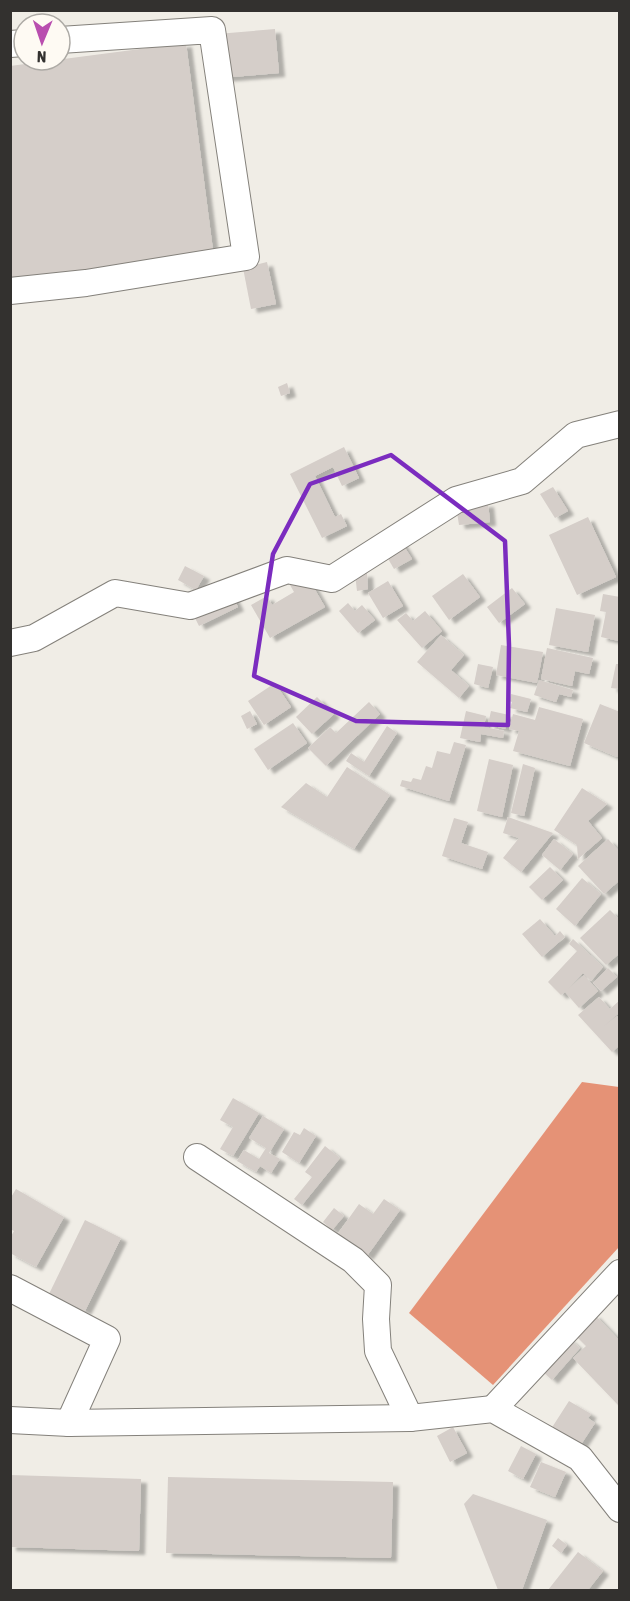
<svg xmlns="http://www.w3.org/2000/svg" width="630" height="1601" font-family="'Asap Condensed',sans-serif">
  <defs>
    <filter id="shadow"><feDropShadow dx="6" dy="4" stdDeviation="1.5" flood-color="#0004"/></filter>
  </defs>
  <rect width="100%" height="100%" fill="#f0ede6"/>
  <path fill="#e59276" d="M582,1082L619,1087V1247L493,1385L409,1313Z"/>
  <g fill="#d5cec9" filter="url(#shadow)">
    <path d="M275,29L279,73L221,78L217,34Z"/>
    <path d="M186,43L214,258L10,284V66Z"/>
    <path d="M267,262L276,304L251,309L243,268Z"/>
    <path d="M287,383L290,393L281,396L278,387Z"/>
    <path d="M344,447L359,478L342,486L333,467L315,476L335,517L341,514L347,526L322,538L290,474Z"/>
    <path d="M553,487L568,511L555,518L540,494Z"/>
    <path d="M488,503L490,522L459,525L456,506Z"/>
    <path d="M588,517L616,577L577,595L549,535Z"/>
    <path d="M400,540L412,559L394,569L383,550Z"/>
    <path d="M185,566L204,576L196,590L178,580Z"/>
    <path d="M367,573L368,589L357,591L355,574Z"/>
    <path d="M463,574L480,597L449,620L432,596Z"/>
    <path d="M307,576L325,607L270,638L251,605L267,596L272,605L294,592L290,585Z"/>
    <path d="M388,581L403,606L383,618L368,593Z"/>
    <path d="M512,588L525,604L499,623L487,607Z"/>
    <path d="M603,594L620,597L619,641L601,637L606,612L600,611Z"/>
    <path d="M232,595L238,607L199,626L193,614Z"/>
    <path d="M348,603L355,611L362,605L375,620L358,633L339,611Z"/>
    <path d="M556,608L595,615L588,652L549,645Z"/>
    <path d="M425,611L442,631L422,648L397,620L406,613L413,621Z"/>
    <path d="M441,635L464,655L451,670L469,686L459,698L417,662Z"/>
    <path d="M501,645L543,652L537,683L496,675Z"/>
    <path d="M547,648L593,658L589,674L575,671L572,686L541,679Z"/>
    <path d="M478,664L493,667L488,688L474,684Z"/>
    <path d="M616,664H620V689L611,688Z"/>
    <path d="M539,680L573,690L571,697L559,694L556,702L534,695Z"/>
    <path d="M275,683L291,707L264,725L248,701Z"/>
    <path d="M511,694L531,699L527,712L510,708L512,702L509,701Z"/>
    <path d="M317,697L334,714L312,734L296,717Z"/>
    <path d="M369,702L380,714L326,766L308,748L330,727L336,733Z"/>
    <path d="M600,704L620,712V751L617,757L584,743Z"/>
    <path d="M539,707L583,719L570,766L513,751L519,731L509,729L513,714L535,720Z"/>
    <path d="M250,711L257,724L247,729L241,716Z"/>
    <path d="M466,711L486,716L484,727L504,731L503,738L481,734L480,742L460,738Z"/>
    <path d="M491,711L509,715L505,729L488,724Z"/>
    <path d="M293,723L307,743L268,770L254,749Z"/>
    <path d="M387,726L397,733L369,776L346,761L351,753L364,762Z"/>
    <path d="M454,742L466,745L449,801L400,786L402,780L411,782L413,778L421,780L426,766L432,768L437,751L450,754Z"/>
    <path d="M489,759L513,765L502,817L477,811Z"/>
    <path d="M523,764L535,768L524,816L511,813Z"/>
    <path d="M347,767L390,795L354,849L281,807L306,783L327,797Z"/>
    <path d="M582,788L607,804L588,821L602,838L578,859L577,845L554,830Z"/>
    <path d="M508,817L553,833L521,872L503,858L519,838L503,833Z"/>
    <path d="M454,818L468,822L461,843L488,852L482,869L442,856Z"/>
    <path d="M554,839L573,854L560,870L542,855Z"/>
    <path d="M608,839L620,852V880L604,894L578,866Z"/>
    <path d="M550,867L563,880L542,900L529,887Z"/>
    <path d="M582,878L601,894L575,926L556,909Z"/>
    <path d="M610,910L620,920V953L606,965L580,938Z"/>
    <path d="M540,919L555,936L560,931L565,937L542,957L522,934Z"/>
    <path d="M573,939L603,967L591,981L583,973L568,989L584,975L598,991L579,1008L565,992L561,995L548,982L577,951L569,944Z"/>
    <path d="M608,968L617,977L601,991L593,983Z"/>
    <path d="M599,997L610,1009L620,1000V1012L604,1026L617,1016L620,1019V1045L612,1052L578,1015Z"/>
    <path d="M233,1098L259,1113L233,1156L220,1149L233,1127L220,1120Z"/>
    <path d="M263,1116L284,1129L269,1153L280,1159L271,1173L260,1166L256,1172L237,1161L244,1150L259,1159L266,1148L249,1138Z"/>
    <path d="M304,1128L316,1136L299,1163L282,1152L294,1132L300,1135Z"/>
    <path d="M325,1146L340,1158L302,1205L294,1199L312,1177L305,1172Z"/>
    <path d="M16,1189L64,1217L36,1267L10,1253V1238L14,1231L10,1229V1199Z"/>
    <path d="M384,1199L400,1210L367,1256L337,1235L359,1204L373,1214Z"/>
    <path d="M334,1208L344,1216L332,1230L323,1222Z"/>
    <path d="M85,1220L121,1238L85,1311L49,1294Z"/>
    <path d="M594,1314L620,1341V1404L618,1405L573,1358L586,1346L574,1334Z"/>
    <path d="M568,1338L580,1348L552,1380L540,1369Z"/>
    <path d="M569,1401L591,1414L588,1418L595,1423L580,1446L551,1429Z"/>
    <path d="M453,1427L467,1453L450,1462L437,1436Z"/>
    <path d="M521,1446L536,1454L523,1479L508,1471Z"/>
    <path d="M541,1462L566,1472L555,1497L530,1487Z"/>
    <path d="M10,1475L141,1479L139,1551L10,1547Z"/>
    <path d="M168,1477L393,1482L391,1558L166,1553Z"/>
    <path d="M473,1494L547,1520L522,1590H498L464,1504Z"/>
    <path d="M558,1538L567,1545L561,1553L552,1546Z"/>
    <path d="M578,1552L603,1571L588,1590H548Z"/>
  </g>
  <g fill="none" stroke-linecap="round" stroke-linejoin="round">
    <defs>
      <g id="street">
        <path d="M10,44L24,43"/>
        <path d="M10,291L86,283L246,257L212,30L60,40"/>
        <path d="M10,643L34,638L115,593L190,606L287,570L332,579L456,500L522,481L576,435L620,424"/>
        <path d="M197,1157L353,1260L378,1285L376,1319L378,1351L410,1418"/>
        <path d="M10,1288L107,1339L69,1423"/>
        <path d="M493,1409L620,1273"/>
        <path d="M10,1420L69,1423L410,1418L493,1409L580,1458L620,1509"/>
      </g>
    </defs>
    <use href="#street" stroke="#84817b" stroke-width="28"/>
    <use href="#street" stroke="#fff" stroke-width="26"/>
  </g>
  <path fill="none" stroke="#7b2cbf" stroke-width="4.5" stroke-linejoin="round" d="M391,455L505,541L509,645L508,725L356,721L254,676L273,554L310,484Z"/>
  <rect width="630" height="1601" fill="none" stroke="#33312f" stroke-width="24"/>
  <g transform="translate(42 42) rotate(182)"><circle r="28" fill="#fefaf3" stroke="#adaaa5" stroke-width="1.5"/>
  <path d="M0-4.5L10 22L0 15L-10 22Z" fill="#b94eaf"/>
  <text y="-9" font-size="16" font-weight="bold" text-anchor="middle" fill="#33312f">N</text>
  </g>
</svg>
